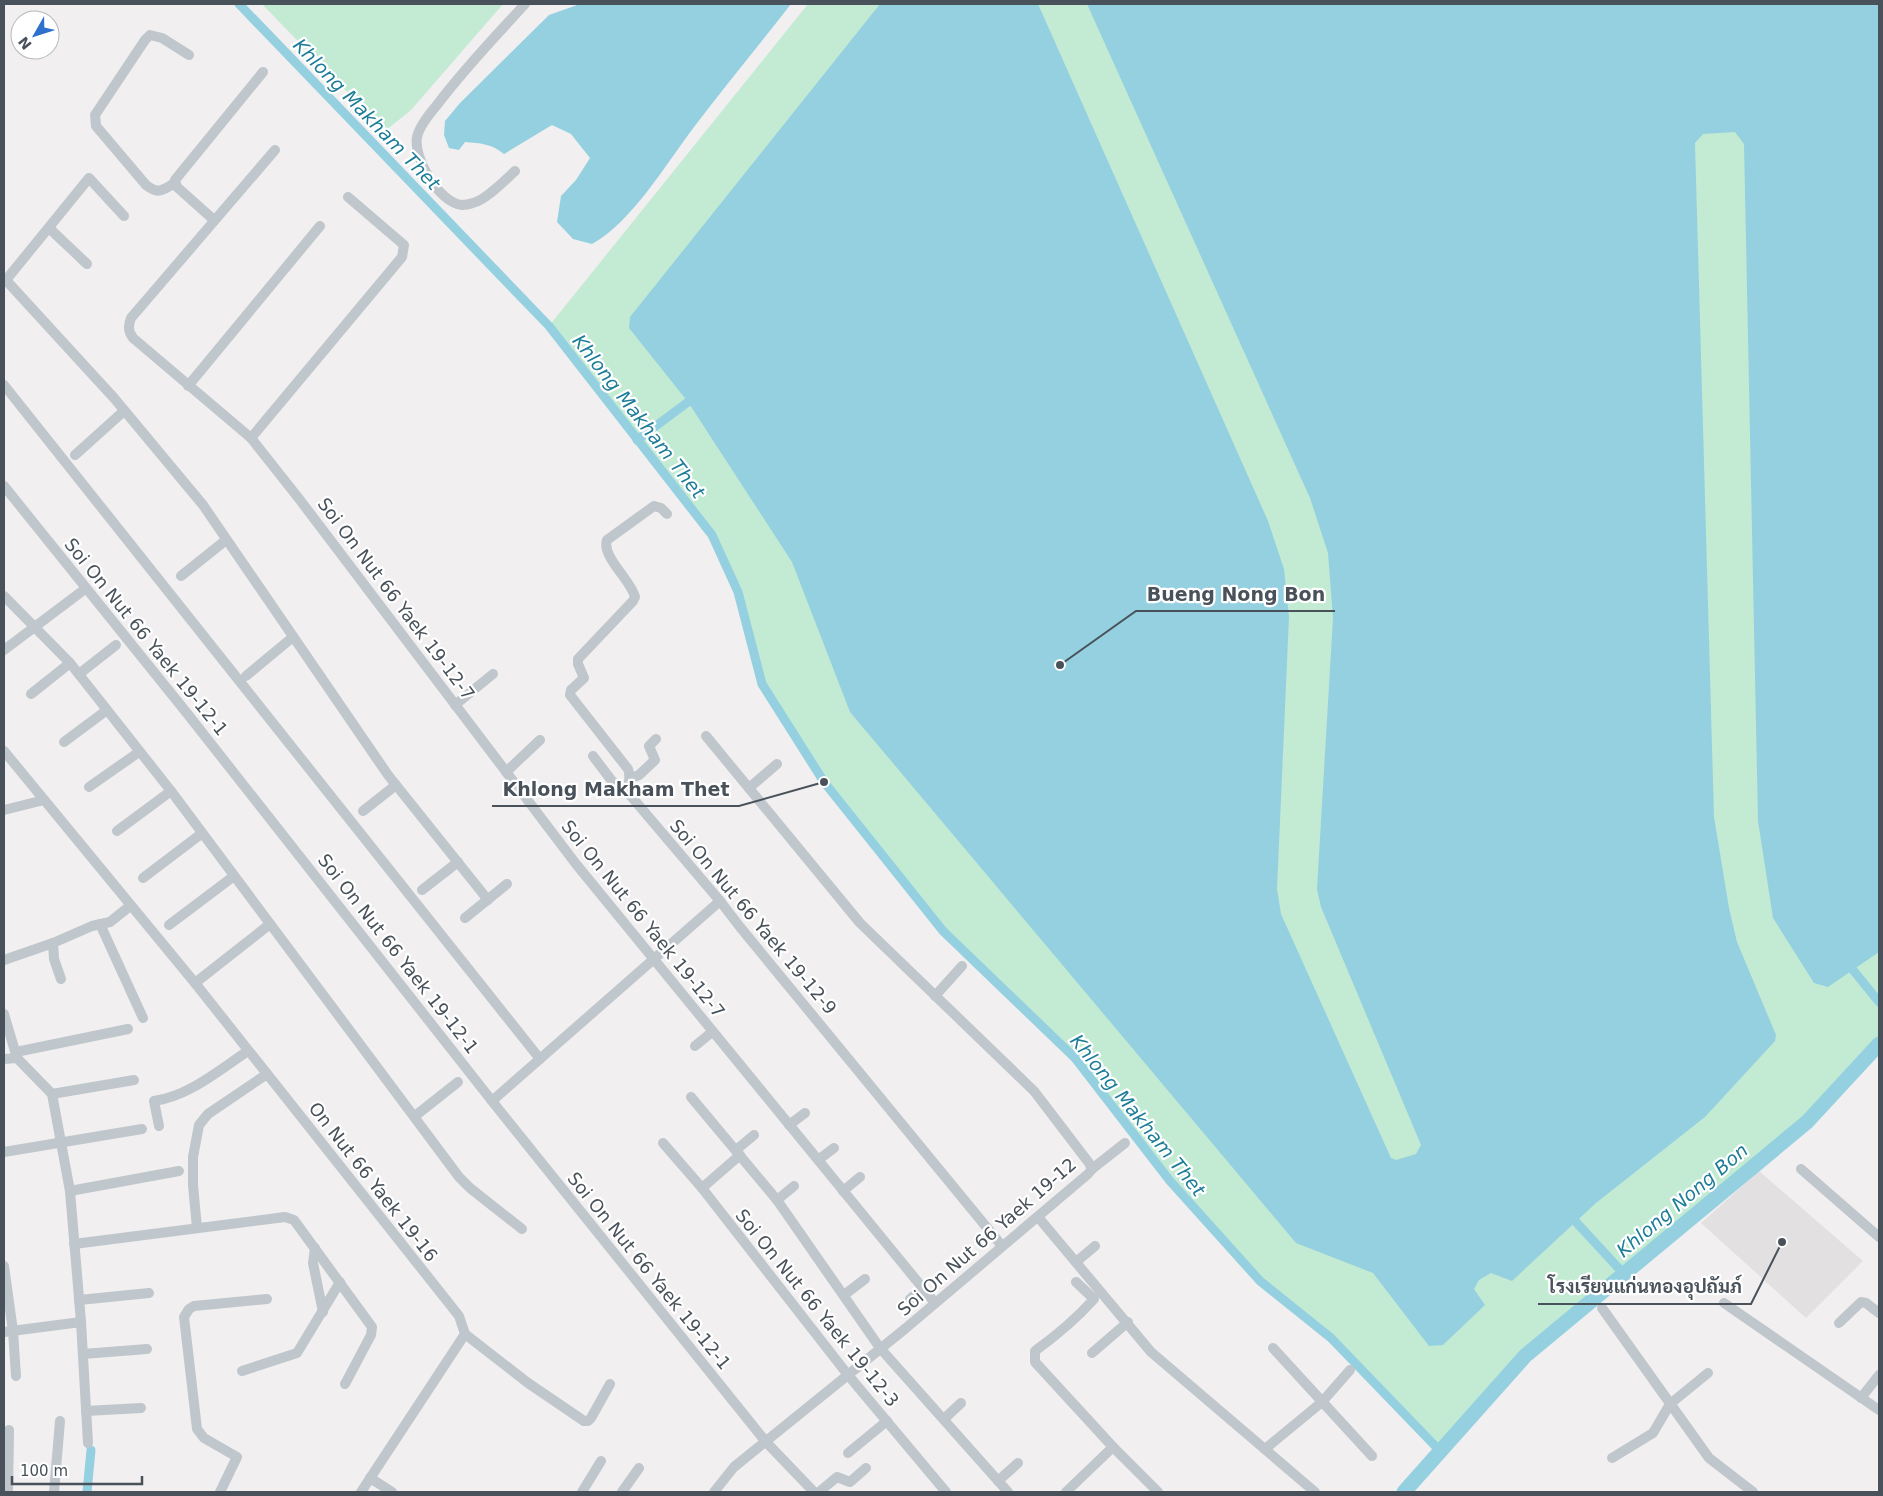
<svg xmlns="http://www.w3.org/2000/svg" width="1883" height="1496" font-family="'DejaVu Sans',Sarabun,sans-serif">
  <rect width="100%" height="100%" fill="#f1efef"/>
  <path fill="#e2e0e0" d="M1759,1171L1863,1261L1806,1318L1701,1223Z"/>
  <g fill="#c3ead3">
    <path d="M262,4H503L411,110L385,131Z"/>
    <path d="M808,4H1879V1044L1807,1122L1525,1356L1440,1451L1331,1338L1260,1281L1170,1181L1075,1058L943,931L824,782L762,684L738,592L712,535L549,326Z"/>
  </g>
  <g fill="#95d0e1">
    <path d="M580,4H791C759,45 726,85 694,127C666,164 632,222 592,244L573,239L557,222L561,196L576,180L590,158L571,134L552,125L504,154C492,144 480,143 465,142L459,150L449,148L444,135L445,121L460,103L549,15Z"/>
    <path d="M880,4H1038L1268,521L1284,569L1289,617L1277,889L1281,914L1391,1158L1396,1160L1416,1154L1421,1145L1321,907L1317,889L1333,618L1328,553L1310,498L1087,4H1879V952L1828,987L1814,983L1773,918L1758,821L1744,144L1735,132L1703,134L1695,143L1714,817L1729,908L1737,942L1776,1035L1775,1041L1705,1117L1596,1203L1512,1281L1491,1273L1479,1280L1474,1289L1485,1305L1443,1345L1429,1346L1373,1273L1296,1243L850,712L792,562L688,402L629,328L630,317Z"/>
  </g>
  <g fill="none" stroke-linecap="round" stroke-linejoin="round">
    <g stroke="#95d0e1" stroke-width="9">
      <path d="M239,4L549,326L712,535L738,592L762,684L824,782L943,931L1075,1058L1170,1181L1260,1281L1331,1338L1440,1451"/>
      <path d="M637,440L688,402"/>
      <path d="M1853,970L1879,1002"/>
      <path d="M1576,1222L1623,1273"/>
      <path d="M87,1492L91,1450"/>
    </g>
    <path stroke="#95d0e1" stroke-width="15" d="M1404,1492L1525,1356L1807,1122L1879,1044"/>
    <g stroke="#bfc6cc" stroke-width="10">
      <path d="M275,150L131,318C128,326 128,331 133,338L251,438L300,500L576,864L935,1303"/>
      <path d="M515,171C505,180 486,200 473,203C470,204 465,205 462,205C439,203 413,158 417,137C419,127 431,112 437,105C464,69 495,37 525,4"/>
      <path d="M175,183C162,190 159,195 146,185L96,126L95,115L145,40L150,35L162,38L189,55"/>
      <path d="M214,220L177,187L175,180L263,72"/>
      <path d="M49,228L87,264"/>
      <path d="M4,278L114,398L203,505L388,775L488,900"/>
      <path d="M6,280L89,178L124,216"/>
      <path d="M4,385L540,1059"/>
      <path d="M188,386L320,226"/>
      <path d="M251,438L402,257L404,245L348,197"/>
      <path d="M75,455L124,411"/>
      <path d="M4,486L186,712L492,1101L766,1442L814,1492"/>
      <path d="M667,514L661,508L654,506L607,540C601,556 631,580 635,597L633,601L578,659V664L584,678L571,690L570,695L628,769C632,778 626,786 630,795L720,901L740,927L1002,1246"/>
      <path d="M181,576L226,540"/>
      <path d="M4,596L70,663L171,791L459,1177L470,1188L522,1229"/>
      <path d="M4,650L85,589"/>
      <path d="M79,674L116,645"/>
      <path d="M246,676L293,637"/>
      <path d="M31,694L70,663"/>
      <path d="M455,705L493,674"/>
      <path d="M706,736L860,923L1034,1091L1089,1163L1092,1169L1088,1174L906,1328L734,1467L714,1492"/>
      <path d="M64,742L107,710"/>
      <path d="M4,751L195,983L459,1316L465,1334L361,1492"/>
      <path d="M593,756L612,781L623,790L628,789"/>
      <path d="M506,772L540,740"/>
      <path d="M631,778L639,775L655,760L649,746L656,739"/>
      <path d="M89,787L139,752"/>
      <path d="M749,788L777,764"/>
      <path d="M4,810L44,800"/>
      <path d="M363,811L396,785"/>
      <path d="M117,831L171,791"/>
      <path d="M143,878L201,834"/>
      <path d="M422,890L458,862"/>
      <path d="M465,918L507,884"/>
      <path d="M100,924L143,1018"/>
      <path d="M169,925L234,876"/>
      <path d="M53,943L54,959L61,979"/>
      <path d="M4,960L53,943L92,926L110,922L130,906"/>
      <path d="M195,983L270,924"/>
      <path d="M935,996L962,966"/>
      <path d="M4,1014L17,1058L52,1094L70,1191L81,1322L88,1443"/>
      <path d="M695,1046L712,1032"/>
      <path d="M16,1052L128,1029"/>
      <path d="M4,1059L17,1058"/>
      <path d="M52,1094L134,1080"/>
      <path d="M691,1097L777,1200L880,1348L1008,1492"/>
      <path d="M492,1101L720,901"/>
      <path d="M415,1116L458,1082"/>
      <path d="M789,1125L805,1113"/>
      <path d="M159,1126L154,1101C189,1096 219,1070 248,1051"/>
      <path d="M663,1143L702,1188L848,1375L946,1492"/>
      <path d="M736,1150L754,1135"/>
      <path d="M4,1152L142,1129"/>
      <path d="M818,1160L834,1148"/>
      <path d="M1092,1169L1125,1143"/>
      <path d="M1801,1169L1879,1237"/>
      <path d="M702,1188L740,1155"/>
      <path d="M70,1191L179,1171"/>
      <path d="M843,1191L860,1177"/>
      <path d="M777,1200L794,1186"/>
      <path d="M1038,1217L1151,1352L1315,1492"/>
      <path d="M197,1228L193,1185V1157L199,1125L208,1114L267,1074"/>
      <path d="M74,1244L285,1217L294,1220L372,1327L371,1335L345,1384"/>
      <path d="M315,1248L313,1263L323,1312"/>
      <path d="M1076,1262L1095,1246"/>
      <path d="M4,1266L13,1331L16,1376"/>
      <path d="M1076,1282L1094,1299C1076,1319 1057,1335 1035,1351V1362L1113,1447L1158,1492"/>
      <path d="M844,1295L865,1279"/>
      <path d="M910,1299L923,1288"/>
      <path d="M79,1300L149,1293"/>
      <path d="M1724,1303L1879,1410"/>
      <path d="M1602,1308L1709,1458L1753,1492"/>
      <path d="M1839,1323L1861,1302L1866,1303L1879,1313"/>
      <path d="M4,1332L81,1322"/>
      <path d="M465,1334L528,1383L584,1421H588L591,1418L610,1384"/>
      <path d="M1273,1348L1372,1456"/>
      <path d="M1092,1353L1128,1322"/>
      <path d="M83,1354L147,1349"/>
      <path d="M242,1371L297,1353L340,1282"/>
      <path d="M1861,1398L1879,1375"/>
      <path d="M86,1411L141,1408"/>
      <path d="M944,1419L961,1403"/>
      <path d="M1265,1449L1322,1402L1350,1370"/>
      <path d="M848,1453L887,1421"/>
      <path d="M1612,1458L1653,1433L1670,1404L1708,1373"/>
      <path d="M370,1478L392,1492"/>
      <path d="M998,1481L1018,1463"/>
      <path d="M8,1492L9,1430"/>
      <path d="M54,1492L60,1421"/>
      <path d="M220,1492L237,1457L204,1438L197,1429L184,1317L189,1309L194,1306L267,1299"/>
      <path d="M582,1492L601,1461"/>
      <path d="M622,1492L639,1468"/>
      <path d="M819,1492L837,1477L850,1482L866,1468"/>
      <path d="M1066,1492L1113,1447"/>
    </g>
  </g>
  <g text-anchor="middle" stroke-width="4.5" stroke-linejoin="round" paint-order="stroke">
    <g font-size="18" fill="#49525a" stroke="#fff">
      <text transform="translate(396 599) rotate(53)" y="6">Soi On Nut 66 Yaek 19-12-7</text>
      <text transform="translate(146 637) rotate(51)" y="6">Soi On Nut 66 Yaek 19-12-1</text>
      <text transform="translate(753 917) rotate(50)" y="6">Soi On Nut 66 Yaek 19-12-9</text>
      <text transform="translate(643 919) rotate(51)" y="6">Soi On Nut 66 Yaek 19-12-7</text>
      <text transform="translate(398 954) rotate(52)" y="6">Soi On Nut 66 Yaek 19-12-1</text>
      <text transform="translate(373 1182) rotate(52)" y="6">On Nut 66 Yaek 19-16</text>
      <text transform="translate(987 1237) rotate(-41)" y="6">Soi On Nut 66 Yaek 19-12</text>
      <text transform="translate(649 1271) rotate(51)" y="6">Soi On Nut 66 Yaek 19-12-1</text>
      <text transform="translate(817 1308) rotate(51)" y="6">Soi On Nut 66 Yaek 19-12-3</text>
    </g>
    <g font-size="19" font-style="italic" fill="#1d7d99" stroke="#fff">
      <text transform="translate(367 114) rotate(46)" y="7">Khlong Makham Thet</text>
      <text transform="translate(639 416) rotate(52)" y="7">Khlong Makham Thet</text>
      <text transform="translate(1138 1115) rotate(51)" y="7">Khlong Makham Thet</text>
      <text transform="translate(1682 1200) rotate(-40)" y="7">Khlong Nong Bon</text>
    </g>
  </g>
  <path fill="none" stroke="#49525a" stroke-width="2" d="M1060 665L1136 611H1335M824 782L739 806H492M1782 1242L1751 1304H1538"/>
  <g fill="#49525a" stroke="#fff" stroke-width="2">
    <circle cx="1060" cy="665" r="5"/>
    <circle cx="824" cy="782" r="5"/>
    <circle cx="1782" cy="1242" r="5"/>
  </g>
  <g font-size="19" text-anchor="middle" font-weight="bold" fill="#49525a" stroke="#fff" stroke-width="4.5" stroke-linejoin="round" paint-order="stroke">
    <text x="1236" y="601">Bueng Nong Bon</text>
    <text x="616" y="796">Khlong Makham Thet</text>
    <text x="1645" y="1293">โรงเรียนแก่นทองอุปถัมภ์</text>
  </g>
  <rect width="1883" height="1496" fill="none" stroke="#49525a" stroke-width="10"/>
  <g transform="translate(35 35) rotate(231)"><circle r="24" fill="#ffffff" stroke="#b6babd"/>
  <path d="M0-4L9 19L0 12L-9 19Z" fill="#2f70cc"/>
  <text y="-8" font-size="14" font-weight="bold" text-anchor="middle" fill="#49525a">N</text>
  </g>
  <path d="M12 1476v8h130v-8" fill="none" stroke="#49525a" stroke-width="2.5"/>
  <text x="20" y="1476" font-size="15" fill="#49525a" stroke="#ffffff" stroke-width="4" paint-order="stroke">100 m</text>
</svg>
